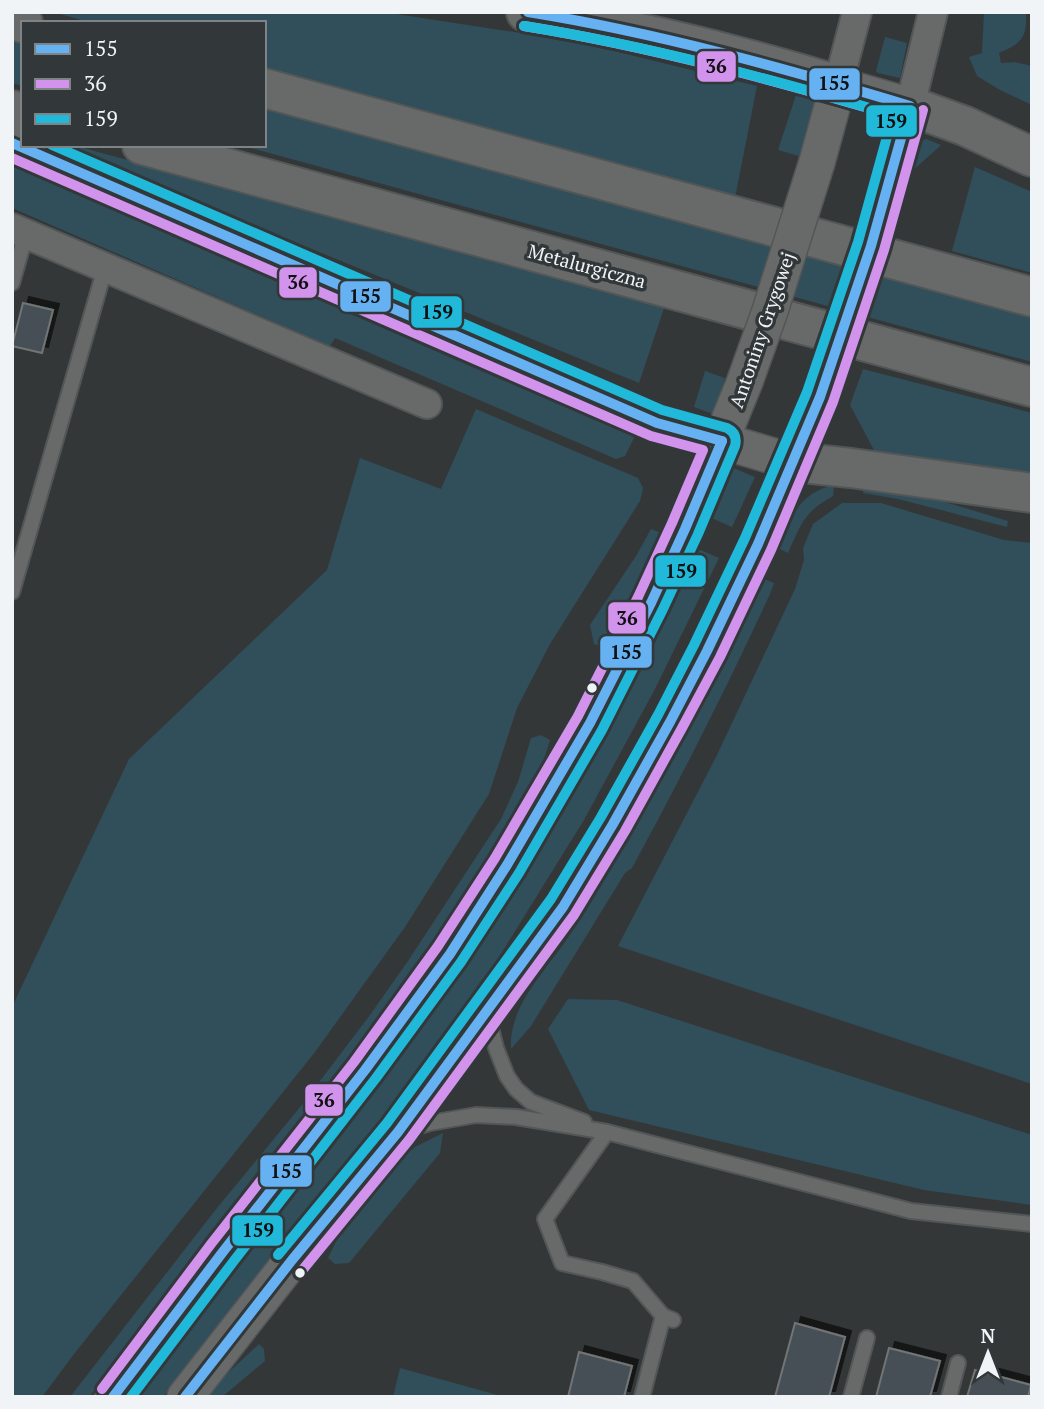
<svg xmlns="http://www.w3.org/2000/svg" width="1044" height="1409" font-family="'PT Serif',serif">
  <defs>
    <filter id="shadow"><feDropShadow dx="6" dy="-6" stdDeviation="0" flood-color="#0009"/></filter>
  </defs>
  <rect width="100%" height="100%" fill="#343738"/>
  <g fill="#314e5b">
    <path d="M53,12H383L573,41L757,86L735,198L264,70V23H92Z"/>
    <path d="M984,12H1026C1027,38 1022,43 999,53L1001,63L1015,62L1032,66V105L1000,90L977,76L969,57L982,53Z"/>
    <path d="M12,36L23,39V86L12,83Z"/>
    <path d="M885,37L907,43L900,78L878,73L876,71Z"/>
    <path d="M797,92L817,99L799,156L778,150Z"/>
    <path d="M264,104L1032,312V362L240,145H264Z"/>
    <path d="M926,139L941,145L910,173L919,143Z"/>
    <path d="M64,145H73L664,308L639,383L141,179Z"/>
    <path d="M12,153L139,208L293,288L635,436L625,456L616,459L335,338L330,346L12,208Z"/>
    <path d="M975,167L1032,192V273L952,251Z"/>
    <path d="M863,369L1032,413V477L875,452L850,405Z"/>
    <path d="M705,371L725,378L713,414L694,407Z"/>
    <path d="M476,409L638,478L643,488L640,501L550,644L517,708L489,794L405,927L315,1052L74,1354L42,1397H12V1007L129,759L327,570L360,458L441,489Z"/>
    <path d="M731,467L755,477L732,527L709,517Z"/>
    <path d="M834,485L833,496C803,513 802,523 788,553L776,547C791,517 799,493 834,485Z"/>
    <path d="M864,486L902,492L945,502L1008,521L1007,527L898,499L863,493Z"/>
    <path d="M842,503H881L1004,540L1032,543V1084L618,946L716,757L795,589L804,560L803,548L813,524Z"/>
    <path d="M651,529L664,534L655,556L599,646L594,644L590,625L636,556Z"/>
    <path d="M694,547L719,558L655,689L584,820L491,970L382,1118L163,1397H136L373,1094L509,897L627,690Z"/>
    <path d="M762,578L774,583L770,594C727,687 681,778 632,868L625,873L531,1026L511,1049C508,1009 543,973 565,942C589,907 610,870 631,833C679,750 721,664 762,578Z"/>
    <path d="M541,735L550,740L535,788L451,925L368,1045L202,1251L89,1397H70L217,1208L301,1106L370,1015L408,961L501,819L518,782L531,738Z"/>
    <path d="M568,999L617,1000L1032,1135V1205L924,1190L589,1110L548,1029Z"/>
    <path d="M443,1133L440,1153L349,1263L335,1264L328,1258L349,1215L395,1162L415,1147Z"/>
    <path d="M259,1344L264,1349L265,1361L222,1397H202Z"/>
    <path d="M400,1368L505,1397H393Z"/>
  </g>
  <g fill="#445054" stroke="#727475" stroke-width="2" filter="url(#shadow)">
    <path d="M23,303L53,310L42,353L12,346Z"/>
    <path d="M795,1323L845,1337L829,1397H775Z"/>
    <path d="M889,1348L940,1361L930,1397H876Z"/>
    <path d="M579,1352L632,1366L624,1397H568Z"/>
    <path d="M975,1370L1031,1385L1028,1397H967Z"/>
  </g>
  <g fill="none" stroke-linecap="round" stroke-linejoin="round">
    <defs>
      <g id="service">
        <path d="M12,283L26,234"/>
        <path d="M12,592L105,268"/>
        <path d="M488,1016L496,1048L507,1076L516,1089L531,1102L584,1122"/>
        <path d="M410,1129L430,1123L476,1115L516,1117L607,1132L911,1211L1032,1224"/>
        <path d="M607,1132L545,1219L562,1263L602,1272L633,1281L663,1316"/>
        <path d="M642,1397L663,1316L673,1320"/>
        <path d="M851,1397L867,1338"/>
        <path d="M949,1397L958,1363"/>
      </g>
      <g id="minor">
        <path d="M838,85L857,12"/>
        <path d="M910,106L933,12"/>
        <path d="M12,228L427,404"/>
      </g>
      <g id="tertiary">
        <path d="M817,162L838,85L910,106L890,183"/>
        <path d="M722,441L793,462"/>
        <path d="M113,1397L222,1253L365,1070L450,954L507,865L590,723L651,603L685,529L745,381"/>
        <path d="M185,1397L292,1260L398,1132L532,951L563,907L613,824L670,722L707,651L758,544L820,397"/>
      </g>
      <g id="secondary">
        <path d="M526,12C632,28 737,54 838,85"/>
        <path d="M12,20L23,23"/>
        <path d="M264,88L1032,297"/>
        <path d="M910,106L965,126L1032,157"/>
        <path d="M12,110L23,113"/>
        <path d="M12,143L657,423L722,441"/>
        <path d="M142,145L1032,387"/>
        <path d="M793,462L851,468L1032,493"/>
      </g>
    </defs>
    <use href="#service" stroke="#535657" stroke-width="18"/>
    <use href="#minor" stroke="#535657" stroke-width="32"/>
    <use href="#tertiary" stroke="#535657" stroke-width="38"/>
    <use href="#secondary" stroke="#535657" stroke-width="42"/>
    <use href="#service" stroke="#686a6a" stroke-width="14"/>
    <use href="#minor" stroke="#686a6a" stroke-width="28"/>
    <use href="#tertiary" stroke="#686a6a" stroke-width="35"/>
    <use href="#secondary" stroke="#686a6a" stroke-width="38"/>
    <defs>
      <g id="tertiary-bridge">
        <path d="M745,381L770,311L817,162"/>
        <path d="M820,397L871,246L890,183"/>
      </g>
    </defs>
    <use href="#tertiary-bridge" stroke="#535657" stroke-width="38" stroke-linecap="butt"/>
    <use href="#tertiary-bridge" stroke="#686a6a" stroke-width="35"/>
    <defs>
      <g id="bus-1">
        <path d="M12,143L657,423L722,441"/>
        <path d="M113,1397L222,1253L365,1070L450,954L507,865L590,723L651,603L685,529L722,441"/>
        <path d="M185,1397L292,1260L398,1132L563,907L613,824L670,722L707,651L758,544L820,397L871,246L910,106C784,68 658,33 528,12"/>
      </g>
      <g id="bus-2">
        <path d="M524,26C654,47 780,82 906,119"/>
        <path d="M12,158L651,436L703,450L672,523L638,597L578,716L495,858L438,946L354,1062L211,1244L102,1389"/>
        <path d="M300,1273L409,1140L574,915L625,831L682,728L720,657L771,550L833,402L884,250L923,110"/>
      </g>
      <g id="bus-3">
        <path d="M52,145L662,410L727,428C735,432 737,438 735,446L698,534L663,609L602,730L519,873L461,962L376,1078L233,1262L131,1397"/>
        <path d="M278,1255L387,1123L551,899L601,817L658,715L694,645L745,538L807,392L858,242L893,115C771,79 649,46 524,26"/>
      </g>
    </defs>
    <use href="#bus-1" stroke="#32383a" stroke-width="16"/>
    <use href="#bus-2" stroke="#32383a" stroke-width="16"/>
    <use href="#bus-3" stroke="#32383a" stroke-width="16"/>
    <use href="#bus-1" stroke="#66b1f2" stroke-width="10"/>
    <use href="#bus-2" stroke="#d193ec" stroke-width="10"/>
    <use href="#bus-3" stroke="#20b9da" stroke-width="10"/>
  </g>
  <g fill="#f1f4f6" stroke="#32383a" stroke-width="2.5">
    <circle cx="592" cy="688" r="6"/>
    <circle cx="300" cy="1273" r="6"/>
  </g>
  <g text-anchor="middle" stroke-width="7" stroke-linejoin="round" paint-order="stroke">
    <g font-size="19" fill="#f1f4f6" stroke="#32383a">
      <text transform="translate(587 266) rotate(15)" y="7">Metalurgiczna</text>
      <text transform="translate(762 330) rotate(-71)" y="7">Antoniny Grygowej</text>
    </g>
  </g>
  <g stroke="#32383a" stroke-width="2.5">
    <rect x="696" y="50" width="41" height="33" rx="7" fill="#d193ec"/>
    <rect x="808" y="67" width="53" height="34" rx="7" fill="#66b1f2"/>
    <rect x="865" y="104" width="53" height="34" rx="7" fill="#20b9da"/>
    <rect x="278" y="266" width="40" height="33" rx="7" fill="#d193ec"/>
    <rect x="339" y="280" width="53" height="33" rx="7" fill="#66b1f2"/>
    <rect x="410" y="295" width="53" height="34" rx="7" fill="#20b9da"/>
    <rect x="654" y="554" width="53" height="34" rx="7" fill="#20b9da"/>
    <rect x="607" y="601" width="40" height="34" rx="7" fill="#d193ec"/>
    <rect x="599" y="635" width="54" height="34" rx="7" fill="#66b1f2"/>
    <rect x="304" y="1083" width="40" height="34" rx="7" fill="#d193ec"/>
    <rect x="259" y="1154" width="54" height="34" rx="7" fill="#66b1f2"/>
    <rect x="231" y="1214" width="53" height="33" rx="7" fill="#20b9da"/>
  </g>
  <g font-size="19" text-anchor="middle" font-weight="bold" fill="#111">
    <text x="716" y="73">36</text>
    <text x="834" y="90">155</text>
    <text x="891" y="128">159</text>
    <text x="298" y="289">36</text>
    <text x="365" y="303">155</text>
    <text x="437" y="319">159</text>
    <text x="681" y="578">159</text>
    <text x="627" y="625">36</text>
    <text x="626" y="659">155</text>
    <text x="324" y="1107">36</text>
    <text x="286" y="1178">155</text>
    <text x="258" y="1237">159</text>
  </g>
  <rect width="1044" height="1409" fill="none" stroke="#f1f4f6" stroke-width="28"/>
  <rect x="21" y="21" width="245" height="126" fill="#32383a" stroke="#7e8385" stroke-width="2"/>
  <rect x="35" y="44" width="35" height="10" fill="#66b1f2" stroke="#7e8385" stroke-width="2"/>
  <text x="84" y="56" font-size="21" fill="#f1f4f6">155</text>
  <rect x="35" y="79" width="35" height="10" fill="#d193ec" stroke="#7e8385" stroke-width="2"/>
  <text x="84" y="91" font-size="21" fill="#f1f4f6">36</text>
  <rect x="35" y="114" width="35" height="10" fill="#20b9da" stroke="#7e8385" stroke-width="2"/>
  <text x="84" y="126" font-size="21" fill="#f1f4f6">159</text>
  <g transform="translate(988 1353)" stroke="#32383a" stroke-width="5" paint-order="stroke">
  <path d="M0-5L12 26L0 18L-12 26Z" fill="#f1f4f6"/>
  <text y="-10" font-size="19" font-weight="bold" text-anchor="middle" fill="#f1f4f6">N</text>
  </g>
</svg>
